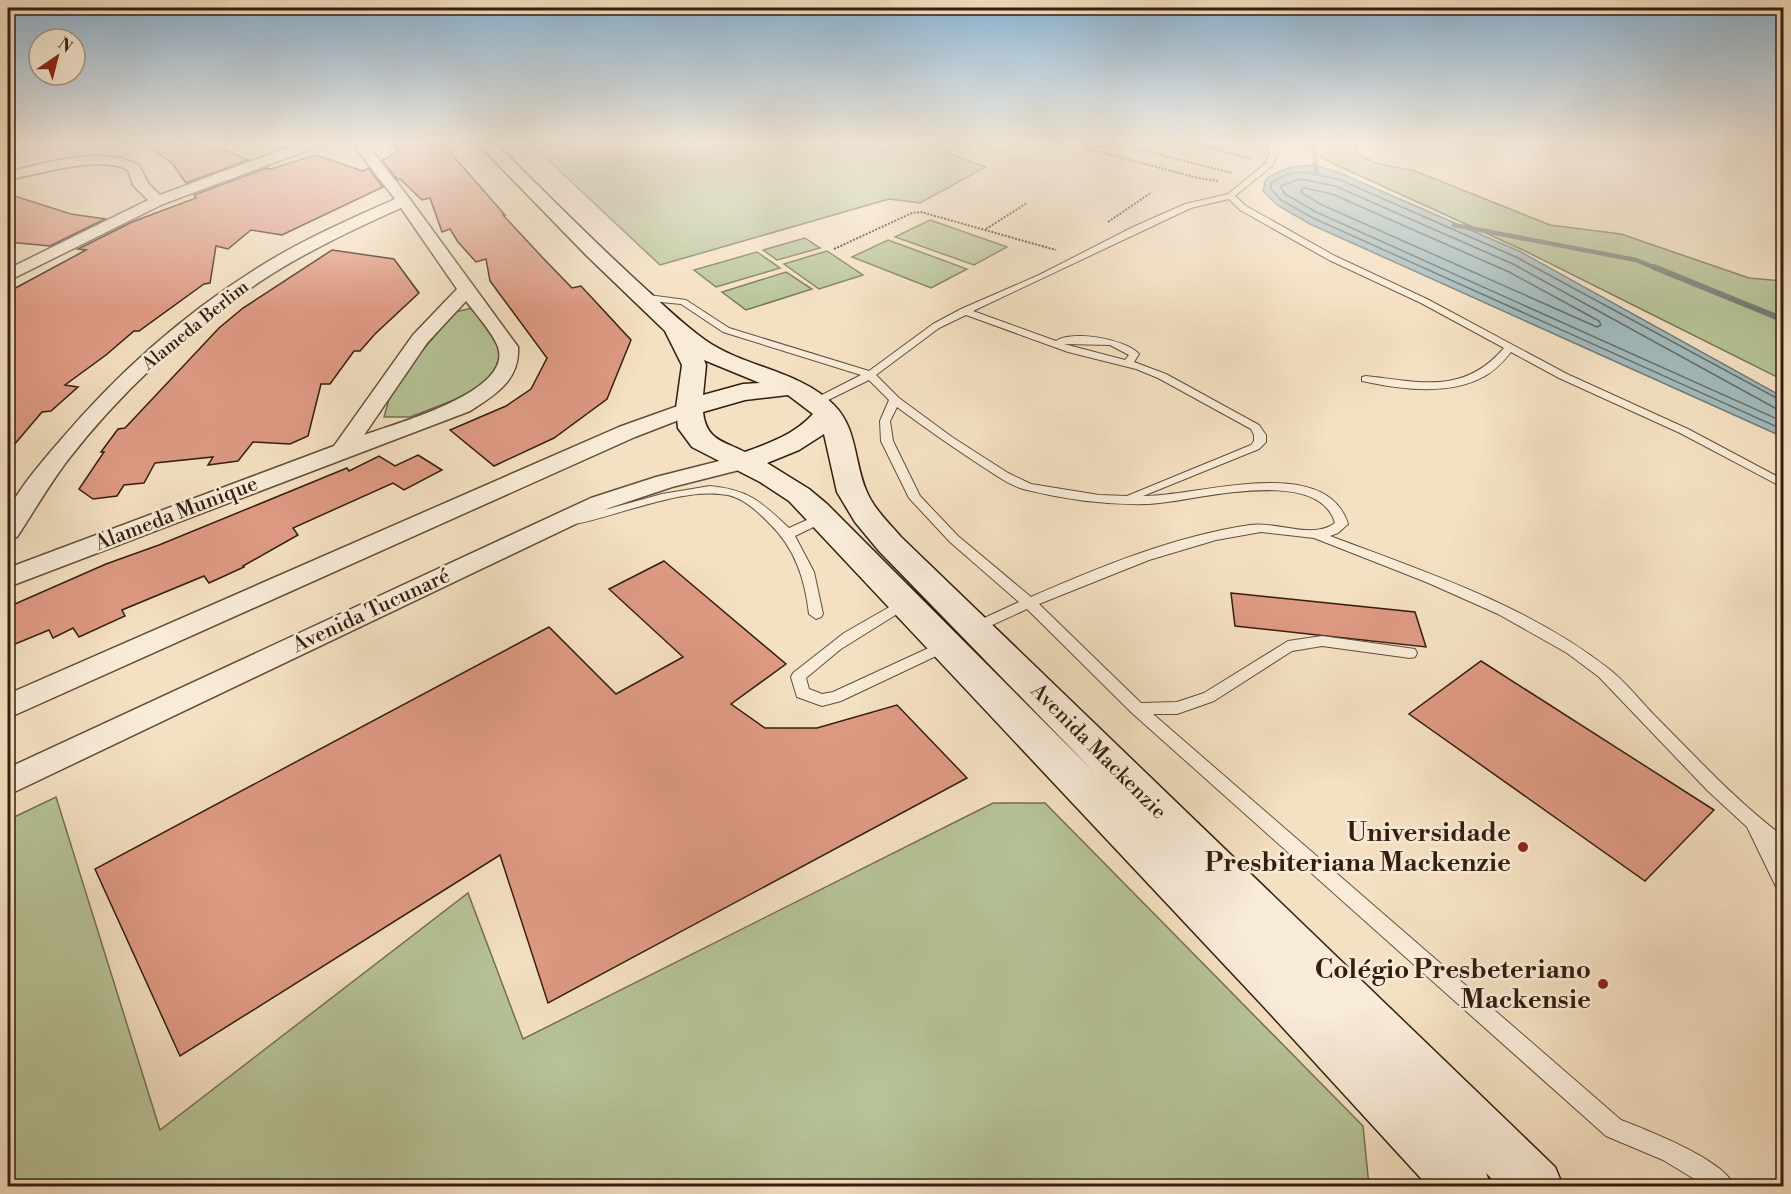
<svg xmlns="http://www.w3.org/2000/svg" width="1791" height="1194" font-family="'Libre Bodoni',serif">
  <rect width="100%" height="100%" fill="#f4e0c2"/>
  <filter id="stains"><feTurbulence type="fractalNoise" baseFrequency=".00333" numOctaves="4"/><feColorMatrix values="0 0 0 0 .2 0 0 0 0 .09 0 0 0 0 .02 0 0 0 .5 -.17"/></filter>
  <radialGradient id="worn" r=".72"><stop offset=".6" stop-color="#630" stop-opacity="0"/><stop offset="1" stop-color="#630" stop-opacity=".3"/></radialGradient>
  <g fill="#b6c397" stroke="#747052" stroke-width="1.5">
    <path d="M530,143H936L935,145L958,157L986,167L920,203L889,199L660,265Z"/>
    <path d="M1301,143H1357V154L1376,163L1415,171L1550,225L1621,234L1749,278L1783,281V380L1525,251L1336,165L1303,148Z"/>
    <path d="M930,220L1007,247L974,265L895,237Z"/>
    <path d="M805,238L820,248L777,260L763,250Z"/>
    <path d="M888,240L967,269L931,288L852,257Z"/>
    <path d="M827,251L863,275L819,289L784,264Z"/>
    <path d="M757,252L780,268L716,287L694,270Z"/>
    <path d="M786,272L812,289L746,310L722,292Z"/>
    <path d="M472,308L502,350L503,359L480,390L410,417H384L389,399L422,351L455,312Z"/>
    <path d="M56,797L160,1130L468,893L523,1039L993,803H1045L1363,1126L1369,1186H8V820Z"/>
  </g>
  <path fill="#a0babd" stroke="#747c77" stroke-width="1.5" d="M1314,165L1340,173L1519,251L1783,397V437L1310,224L1277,205L1263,191L1266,179C1282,168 1295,166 1314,165Z"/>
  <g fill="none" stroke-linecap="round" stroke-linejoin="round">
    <g stroke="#6a6c66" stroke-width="1.5">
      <path d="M1304,188L1332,194L1509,272L1599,321L1601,325L1597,327L1320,204L1302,193L1301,190Z"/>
      <path d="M1784,402L1516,257L1338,179L1303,172L1287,174L1271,183V189L1281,200L1313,218L1784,430"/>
      <path d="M1784,410L1775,408L1513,264L1335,186L1300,179L1280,186L1285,194L1316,212L1784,422"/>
    </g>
    <g stroke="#747c77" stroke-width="4.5">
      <path d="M1314,143L1316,174"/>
      <path d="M1454,225L1636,260L1658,269"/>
    </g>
    <path stroke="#747c77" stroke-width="6" d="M1654,267L1784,320"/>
  </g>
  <g fill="#df9a84" stroke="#331e0e" stroke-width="1.5">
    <path d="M143,143H204L215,151L222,149L248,160L186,183L172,163Z"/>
    <path d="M391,143H442L505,215H503L543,258L572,288L581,286L631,340L607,399L554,438L494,466L450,430L506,406L531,389L547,358L490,281L486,259L476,262L458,242L450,229L442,232L430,198L422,200L400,179L398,180L382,160L398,152Z"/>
    <path d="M315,155L363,171L368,168L383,187L282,235L251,230L228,249L216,246L210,283L204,284L139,331H134L106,355L65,385L78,387L51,411L42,412L8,452V292L86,250L78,249L132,222L196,198L194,195L267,168L271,169Z"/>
    <path d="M8,194L71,214L105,219L50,246L8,242Z"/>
    <path d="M332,250L394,259L419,293L375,334L360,351H354L330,384H321L308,436L290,444L253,442L238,461L208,465L213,457L155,463L144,483L124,485L117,496L93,499L79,489L104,452H101L118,429L125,428L219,328L243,308Z"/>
    <path d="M418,455L442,470L404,490L393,483L293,528L298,535L243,566L244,567L209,583L204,576L122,610L125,616L79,637L73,628L53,638L49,630L8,647V607L106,564L159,545L347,468L349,471L379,456L395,466Z"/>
    <path d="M664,561L786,664L731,704L765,728H817L897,705L967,778L548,1003L500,855L180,1056L95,869L549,627L616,694L683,657L609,589Z"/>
    <path d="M1231,593L1415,612L1426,647L1235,626Z"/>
    <path d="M1481,661L1714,810L1645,881L1409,714Z"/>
  </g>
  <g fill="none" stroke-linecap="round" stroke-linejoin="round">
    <defs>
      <g id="service">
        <path d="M1267,143H1274L1278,152L1272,166L1235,196L1246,206L1335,256L1427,299L1567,374L1688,429L1784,480V488L1680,433L1559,378L1511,352C1503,362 1495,371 1483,377C1449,396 1398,389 1362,381V377L1366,376C1420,382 1464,395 1504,348L1421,303L1329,260L1240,210L1229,199L1191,208L973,311L1056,341C1072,330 1126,339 1139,354L1134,362L1166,374L1259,425L1266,435V442L1259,449L1143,496C1196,497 1326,452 1348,524L1338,533L1330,536C1426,572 1527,605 1609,669C1627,683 1641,702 1657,718C1698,759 1737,802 1784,837V854L1775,850L1784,866V893L1778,891L1747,827L1708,791L1599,677L1567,653L1498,614L1426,582L1314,538L1261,532L1216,540L1149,560L1039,604L1141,703L1177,702L1204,693L1288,641L1322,636L1415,649L1417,653L1415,657L1410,658L1322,646L1292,651L1214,701L1177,714H1153L1621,1120C1647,1130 1725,1160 1734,1186H1706L1663,1160L1606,1136L1132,713L1027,609L979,631H969L967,628L969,625L1019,602L950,542L909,498L881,441L880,421L889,400L869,380L820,404H812V400L861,375L723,332L681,304L641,300L636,297L641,294L686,300L729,328L869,371L933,324L961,309L1039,275L1133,227L1185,204L1228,194L1266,163L1270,152ZM966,315L1068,352L1136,369L1158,378L1251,429L1254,435V441L1251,445L1127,496L1099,495L1031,484L1008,473L952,437L899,398L876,375L939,328ZM1064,344L1110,345L1129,355L1125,360ZM897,407C925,428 954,448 983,467C996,475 1012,487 1027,490C1067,500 1109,505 1149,504C1193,502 1318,464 1335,523C1312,540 1277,521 1250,525C1175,536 1099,567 1031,597L958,536L920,496L893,441L890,421Z"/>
        <path d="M710,486C750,490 761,502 789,528L818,515H826L828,518L826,521L795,536L814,572L823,614L821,617L816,619L809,614C805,579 795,548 769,523C758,512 745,499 728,495C682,486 617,517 570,525L564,521L566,518L590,514L662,494Z"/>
        <path d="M905,598L912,603L910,606L841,649L806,678L809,689L822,694L833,692L946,640L951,641L953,645L951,649L841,701L822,706L797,697L791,677L793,673L844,633Z"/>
      </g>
      <g id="minor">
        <path d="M300,143H321L319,146L163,204L8,281V269L148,200L133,185L128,170C99,155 39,174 8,180V172C47,163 101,145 139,165L148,183L160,195Z"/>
        <path d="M352,143H366L409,198L518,347C520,380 495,395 470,411L8,587V568L334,446L413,335L457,289L401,208C354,229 307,251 264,279C189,329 122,390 67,461C49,485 34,511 17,537L8,539C8,531 5,519 8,512C15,493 45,458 59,442C115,376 180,317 253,271C297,242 346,221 395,199ZM466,301C475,313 493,333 498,347C514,392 394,424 364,435L427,343Z"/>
        <path d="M689,402L697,403L700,408L697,413L635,437L8,718V694L619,427Z"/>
        <path d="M743,455L751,457L755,462L751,467L672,487L609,508L8,795V768L591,498L656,477Z"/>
      </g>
      <path id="secondary" d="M477,143H495C542,189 588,236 636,280C658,300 680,322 705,340C745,368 799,370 834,405C857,428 854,461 866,490C873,508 888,522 901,537L1555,1167L1563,1186H1499L1486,1173L1491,1186H1428L1264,1007L805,518L789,501L760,482L692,447L678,428L676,408L682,365L665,331L587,256ZM704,360L760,383L743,384L703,395L706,365ZM788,395L813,414C795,434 770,443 745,452C723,441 706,440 703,412L745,400ZM824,434L837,492L855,522L879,551L1094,772L827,504L809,489L767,463L799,450Z"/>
    </defs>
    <use href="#service" stroke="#634e3b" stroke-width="2"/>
    <use href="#minor" stroke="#634e3b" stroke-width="3"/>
    <use href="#secondary" stroke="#331e0e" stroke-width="3"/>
    <g stroke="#331e0e" stroke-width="2" stroke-dasharray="2 1.5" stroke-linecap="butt">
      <path d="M1191,143L1251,159"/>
      <path d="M1218,181L1198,178L1085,148L1123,145L1232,173"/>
      <path d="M1108,222L1152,192"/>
      <path d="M986,229L1027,203"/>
      <path d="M834,249L912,213L921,212L1056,250"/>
    </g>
    <use href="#service" fill="#f8ebd7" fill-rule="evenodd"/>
    <use href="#minor" fill="#f8ebd7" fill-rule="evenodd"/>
    <use href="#secondary" fill="#f8ebd7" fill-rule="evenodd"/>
  </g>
  <linearGradient id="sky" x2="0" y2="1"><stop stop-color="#8bb6d7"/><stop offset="0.46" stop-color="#faf1e4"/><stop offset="1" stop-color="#faf1e4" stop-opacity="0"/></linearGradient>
  <rect width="1791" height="310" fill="url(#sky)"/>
  <g fill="#8f2418" stroke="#f8ebd7" stroke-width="2">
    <circle cx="1523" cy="847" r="6"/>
    <circle cx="1603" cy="984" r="6"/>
  </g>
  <g text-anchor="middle" stroke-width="5" stroke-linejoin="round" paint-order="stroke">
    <g font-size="18" fill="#331e0e" stroke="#f8ebd7">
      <text transform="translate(195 325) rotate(-39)" y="6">Alameda Berlim</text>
    </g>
    <g font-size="21" fill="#331e0e" stroke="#f8ebd7">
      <text transform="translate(176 513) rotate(-21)" y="7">Alameda Munique</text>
      <text transform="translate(371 610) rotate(-25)" y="7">Avenida Tucunaré</text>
      <text transform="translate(1099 751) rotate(45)" y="7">Avenida Mackenzie</text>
    </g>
    <g font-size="26" font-weight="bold" fill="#331e0e" stroke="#f8ebd7" text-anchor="end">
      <text x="1511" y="841">Universidade<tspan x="1511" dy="30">Presbiteriana Mackenzie</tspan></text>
      <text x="1591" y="978">Colégio Presbeteriano<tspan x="1591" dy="30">Mackensie</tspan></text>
    </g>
  </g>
  <rect width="1791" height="1194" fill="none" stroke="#f4e0c2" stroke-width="30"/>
  <rect x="9" y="9" width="1773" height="1176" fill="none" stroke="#331e0e" stroke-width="3"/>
  <rect x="15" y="15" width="1761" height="1164" fill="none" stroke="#331e0e" stroke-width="1.5"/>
  <g transform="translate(57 57) rotate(35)"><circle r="28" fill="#f8ebd7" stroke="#a99987" stroke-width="1.5"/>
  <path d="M0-4.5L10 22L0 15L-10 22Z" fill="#8f2418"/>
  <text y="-9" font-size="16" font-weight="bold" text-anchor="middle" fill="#331e0e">N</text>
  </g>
  <rect width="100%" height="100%" filter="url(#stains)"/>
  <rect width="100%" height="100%" fill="url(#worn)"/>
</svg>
